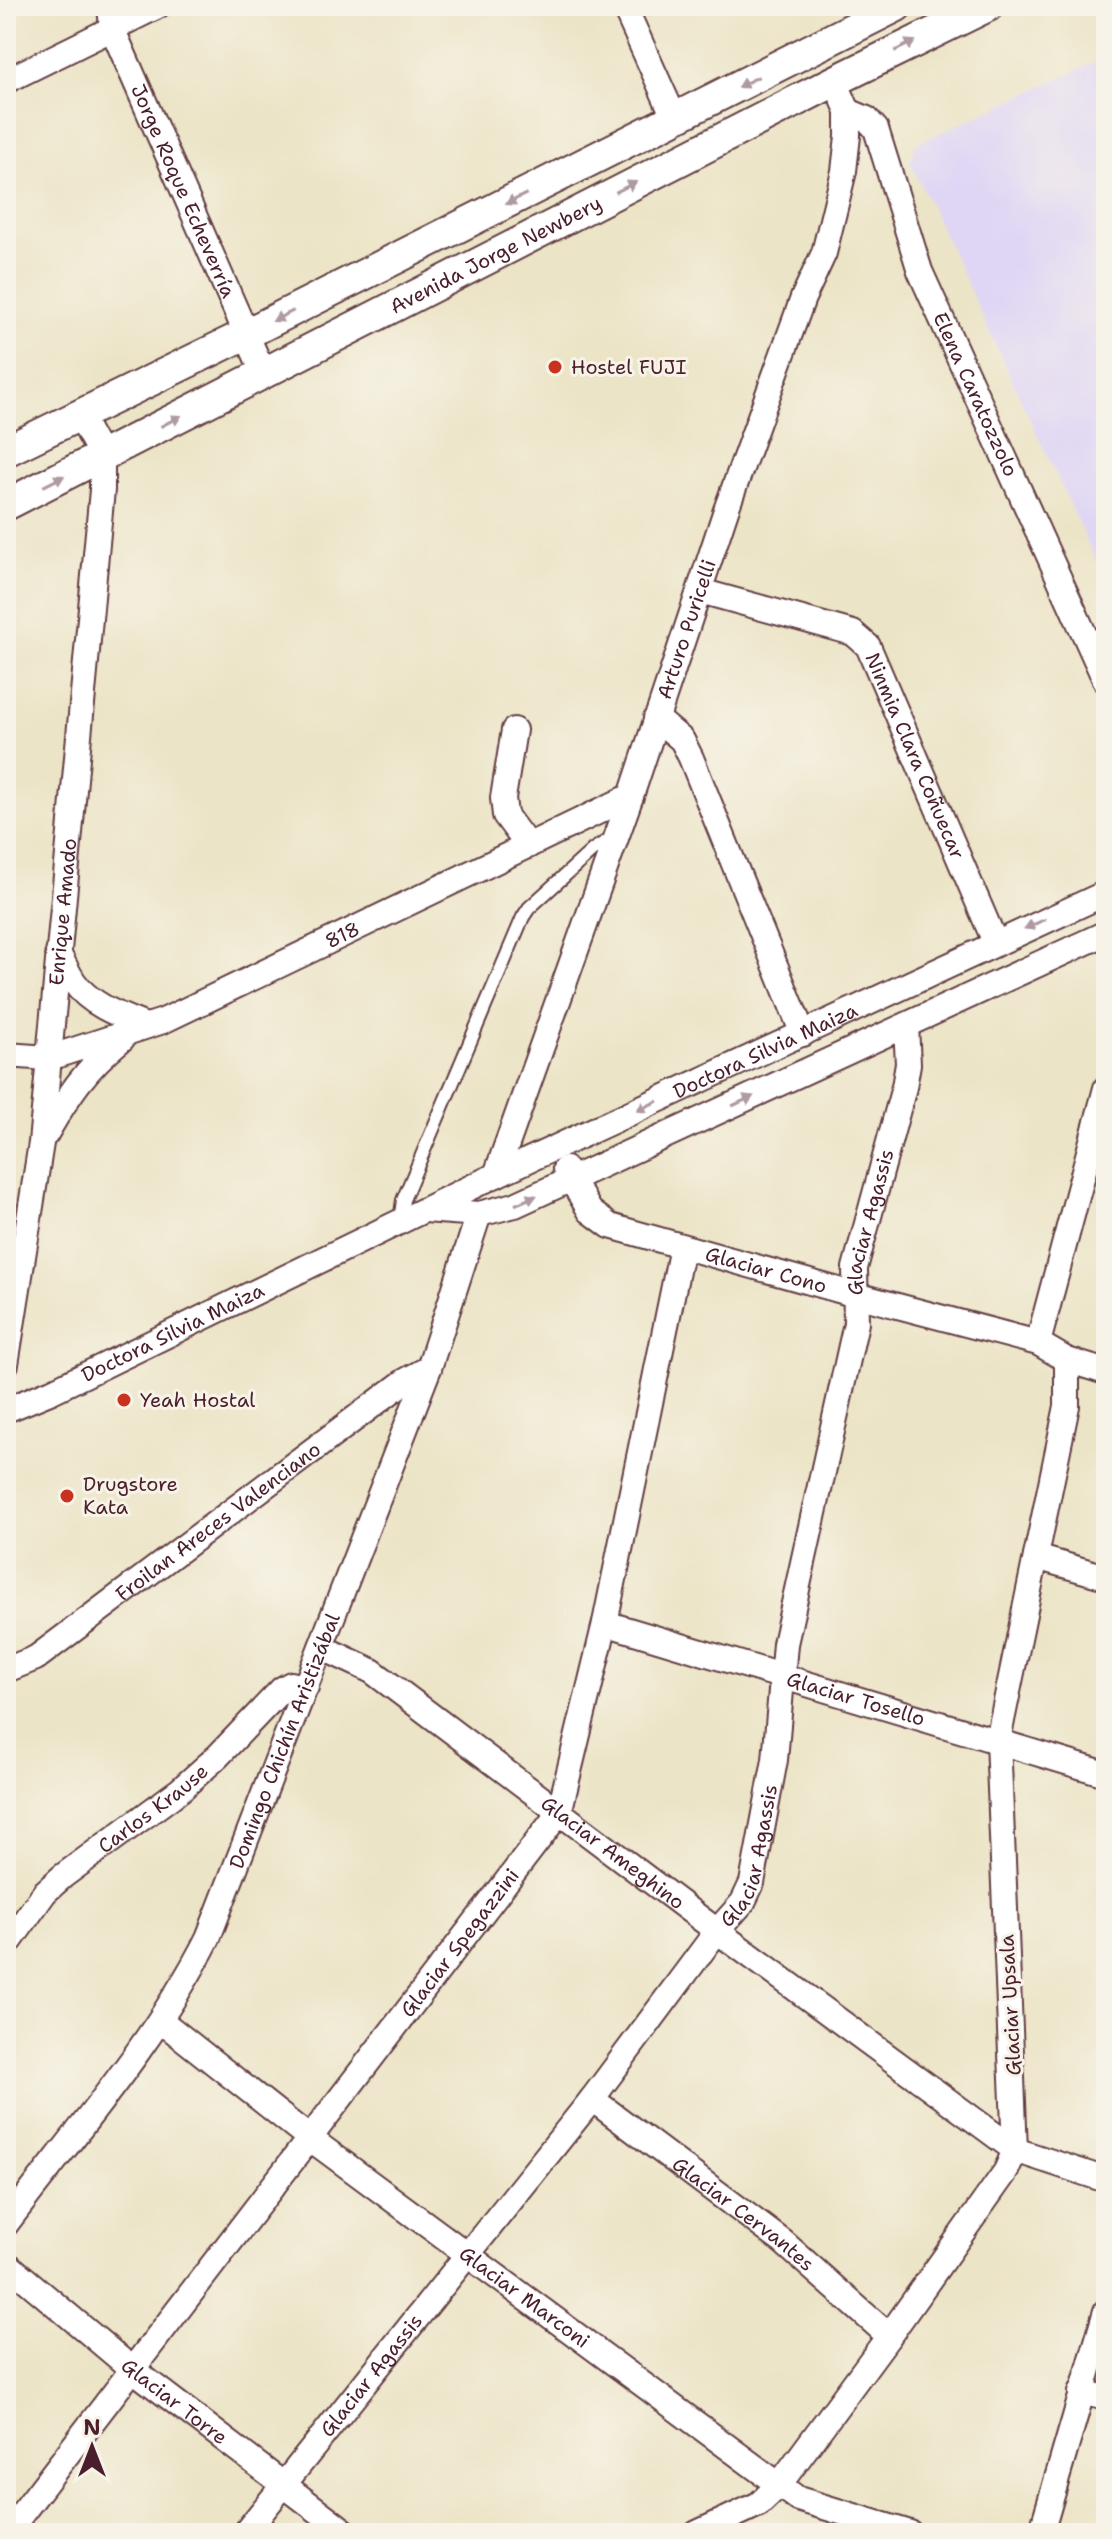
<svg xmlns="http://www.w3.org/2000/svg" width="1112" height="2539" font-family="'Shantell Sans',sans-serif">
  <rect width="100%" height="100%" fill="#f7f3e8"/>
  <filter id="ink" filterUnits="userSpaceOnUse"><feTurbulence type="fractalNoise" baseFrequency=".0125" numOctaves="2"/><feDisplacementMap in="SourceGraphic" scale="16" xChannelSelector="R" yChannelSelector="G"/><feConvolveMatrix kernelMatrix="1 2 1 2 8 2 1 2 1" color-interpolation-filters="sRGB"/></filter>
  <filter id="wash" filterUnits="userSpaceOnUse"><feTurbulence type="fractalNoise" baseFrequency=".006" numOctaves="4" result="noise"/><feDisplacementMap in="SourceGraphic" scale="32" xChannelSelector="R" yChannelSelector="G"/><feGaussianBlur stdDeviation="1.8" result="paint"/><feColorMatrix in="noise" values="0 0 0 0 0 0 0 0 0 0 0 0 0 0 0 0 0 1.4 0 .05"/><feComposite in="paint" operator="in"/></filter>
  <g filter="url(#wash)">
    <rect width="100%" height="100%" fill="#ece4c6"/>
    <path fill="#dfd5f5" d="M1106,57V582L910,162L916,144Z"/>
  </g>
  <g filter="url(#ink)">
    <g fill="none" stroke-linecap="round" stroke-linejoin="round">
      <defs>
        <path id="service" d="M400,1221L403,1200L523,917L529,908L594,849L612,838"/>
        <g id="minor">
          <path id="s1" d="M110,6L112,28L263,372"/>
          <path d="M624,6L675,119"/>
          <path d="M6,81L158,6"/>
          <path id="s2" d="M848,111L867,119L876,129L920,271L1106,682"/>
          <path id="s3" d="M700,591L853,633L868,646L995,942"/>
          <path d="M656,718L682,740L691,758L803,1034"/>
          <path d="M514,730L503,798L505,815L528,846"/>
          <path d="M58,953C63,962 68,973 74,982C90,1005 121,1016 146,1026"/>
          <path id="s4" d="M6,1055L49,1058L163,1021L631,796"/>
          <path d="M46,1134C69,1094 85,1069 122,1039"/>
          <path id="s5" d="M565,1169L590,1211L610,1226L856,1295L1038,1343L1067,1360L1106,1372"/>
          <path id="s6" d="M496,1175L631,796L726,510L803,298L824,253L844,171L848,136V111L835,81"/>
          <path d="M425,1210L479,1214L515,1205L1106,933"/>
          <path d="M1038,1343L1106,1088"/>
          <path id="s7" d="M6,1364L41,1143L102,490V457L79,415"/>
          <path id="s8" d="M6,1410L52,1391L496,1175L1106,893"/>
          <path d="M1036,1557L1106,1577"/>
          <path id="s9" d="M605,1623L1106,1774"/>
          <path id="s10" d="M321,1647L372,1671L717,1931L1015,2150L1106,2180"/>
          <path id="s11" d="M6,1670L36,1658L405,1381L429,1368"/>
          <path id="s12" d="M6,1947L45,1892L63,1876L180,1790L218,1756L282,1689L291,1684L306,1687"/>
          <path id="s13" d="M160,2020L308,2137L798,2499L910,2533"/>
          <path id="s14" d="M592,2099L783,2242L889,2336"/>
          <path id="s15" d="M6,2224C74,2134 157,2039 208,1938L429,1368L479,1214"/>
          <path id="s16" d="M6,2263L132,2369L347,2533"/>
          <path d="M1081,2392L1106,2398"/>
          <path id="s17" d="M7,2533L559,1813L605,1623L682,1247"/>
          <path id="s18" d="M245,2533L592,2099L717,1931L743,1902L752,1883L775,1760L785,1644L856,1323L855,1268L904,1087L908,1064L906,1026"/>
          <path d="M697,2533L759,2504L779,2485L889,2336L1006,2171L1015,2150L998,1740L1067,1406V1360"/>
          <path d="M1041,2533L1106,2311"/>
        </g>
        <g id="tertiary">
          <path d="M6,451L246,334L897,6"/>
          <path id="s19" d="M6,505L835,81L988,6"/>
        </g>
      </defs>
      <use href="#service" stroke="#623d42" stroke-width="16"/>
      <use href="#minor" stroke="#623d42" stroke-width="28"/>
      <use href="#tertiary" stroke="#623d42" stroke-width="34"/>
      <use href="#service" stroke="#fff" stroke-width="12"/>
      <use href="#minor" stroke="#fff" stroke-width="24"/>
      <use href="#tertiary" stroke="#fff" stroke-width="30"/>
    </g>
    <defs><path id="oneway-solid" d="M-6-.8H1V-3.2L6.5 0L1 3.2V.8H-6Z" transform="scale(2)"/></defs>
    <g fill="#ae9aa0">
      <use href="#oneway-solid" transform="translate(905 46) rotate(-26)"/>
      <use href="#oneway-solid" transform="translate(748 82) rotate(153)"/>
      <use href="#oneway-solid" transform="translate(626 187) rotate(-27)"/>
      <use href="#oneway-solid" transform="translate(516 199) rotate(153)"/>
      <use href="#oneway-solid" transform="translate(283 316) rotate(153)"/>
      <use href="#oneway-solid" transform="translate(171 421) rotate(-28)"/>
      <use href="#oneway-solid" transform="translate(54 481) rotate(-27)"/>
      <use href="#oneway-solid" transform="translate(1035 924) rotate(156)"/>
      <use href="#oneway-solid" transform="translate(743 1101) rotate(-25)"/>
      <use href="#oneway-solid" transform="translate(647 1106) rotate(155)"/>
      <use href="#oneway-solid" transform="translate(526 1200) rotate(-23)"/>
    </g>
  </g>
  <g fill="#c8321e" stroke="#f7f3e8" stroke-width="3">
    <circle cx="555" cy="367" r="8"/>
    <circle cx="124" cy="1400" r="8"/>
    <circle cx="67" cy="1496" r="8"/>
  </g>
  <g text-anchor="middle" stroke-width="6" stroke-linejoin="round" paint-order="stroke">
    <g font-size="20" fill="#4a1f2b" stroke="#f7f3e8">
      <text dy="7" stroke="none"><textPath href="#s1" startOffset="200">Jorge Roque Echeverría</textPath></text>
      <text dy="7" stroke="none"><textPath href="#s19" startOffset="550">Avenida Jorge Newbery</textPath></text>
      <text dy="7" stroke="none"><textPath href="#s2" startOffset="318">Elena Caratozzolo</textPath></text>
      <text dy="7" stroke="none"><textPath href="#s6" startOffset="578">Arturo Puricelli</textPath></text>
      <text dy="7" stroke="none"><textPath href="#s3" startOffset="298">Ninmia Clara Coñuecar</textPath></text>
      <text dy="7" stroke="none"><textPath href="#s7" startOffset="456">Enrique Amado</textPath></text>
      <text dy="7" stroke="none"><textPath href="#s4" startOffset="362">818</textPath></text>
      <text dy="7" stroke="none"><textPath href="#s8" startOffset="840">Doctora Silvia Maiza</textPath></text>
      <text dy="7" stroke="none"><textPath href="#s18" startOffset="1498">Glaciar Agassis</textPath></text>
      <text dy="7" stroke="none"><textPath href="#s5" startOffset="236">Glaciar Cono</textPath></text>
      <text dy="7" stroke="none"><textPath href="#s8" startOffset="184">Doctora Silvia Maiza</textPath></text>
      <text dy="7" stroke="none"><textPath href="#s11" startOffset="260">Froilan Areces Valenciano</textPath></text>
      <text dy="7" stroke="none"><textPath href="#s9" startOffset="262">Glaciar Tosello</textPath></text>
      <text dy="7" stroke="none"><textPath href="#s15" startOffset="562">Domingo Chichín Aristizábal</textPath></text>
      <text dy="7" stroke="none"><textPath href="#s12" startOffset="204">Carlos Krause</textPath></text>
      <text dy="7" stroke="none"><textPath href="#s10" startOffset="358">Glaciar Ameghino</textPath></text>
      <text dy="7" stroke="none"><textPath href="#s18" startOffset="850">Glaciar Agassis</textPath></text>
      <text dy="7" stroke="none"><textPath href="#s17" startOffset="744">Glaciar Spegazzini</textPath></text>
      <text transform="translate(1010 2005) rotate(-93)" y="7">Glaciar Upsala</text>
      <text dy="7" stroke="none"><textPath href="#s14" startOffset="190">Glaciar Cervantes</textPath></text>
      <text dy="7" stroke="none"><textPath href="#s13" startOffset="458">Glaciar Marconi</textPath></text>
      <text dy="7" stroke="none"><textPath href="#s18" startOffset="202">Glaciar Agassis</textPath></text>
      <text dy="7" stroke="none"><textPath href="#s16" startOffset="218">Glaciar Torre</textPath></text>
    </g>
    <g font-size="20" fill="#4a1f2b" stroke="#f7f3e8" text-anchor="start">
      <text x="571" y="374">Hostel FUJI</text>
      <text x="140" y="1407">Yeah Hostal</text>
      <text x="83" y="1491">Drugstore<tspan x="83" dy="23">Kata</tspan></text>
    </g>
  </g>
  <rect width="1112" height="2539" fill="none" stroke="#f7f3e8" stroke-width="32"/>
  <g transform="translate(92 2447)" stroke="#f7f3e8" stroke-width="6" paint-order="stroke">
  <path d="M0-6L14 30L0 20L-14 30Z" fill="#4a1f2b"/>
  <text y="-12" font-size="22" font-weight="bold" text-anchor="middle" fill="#4a1f2b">N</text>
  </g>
</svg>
